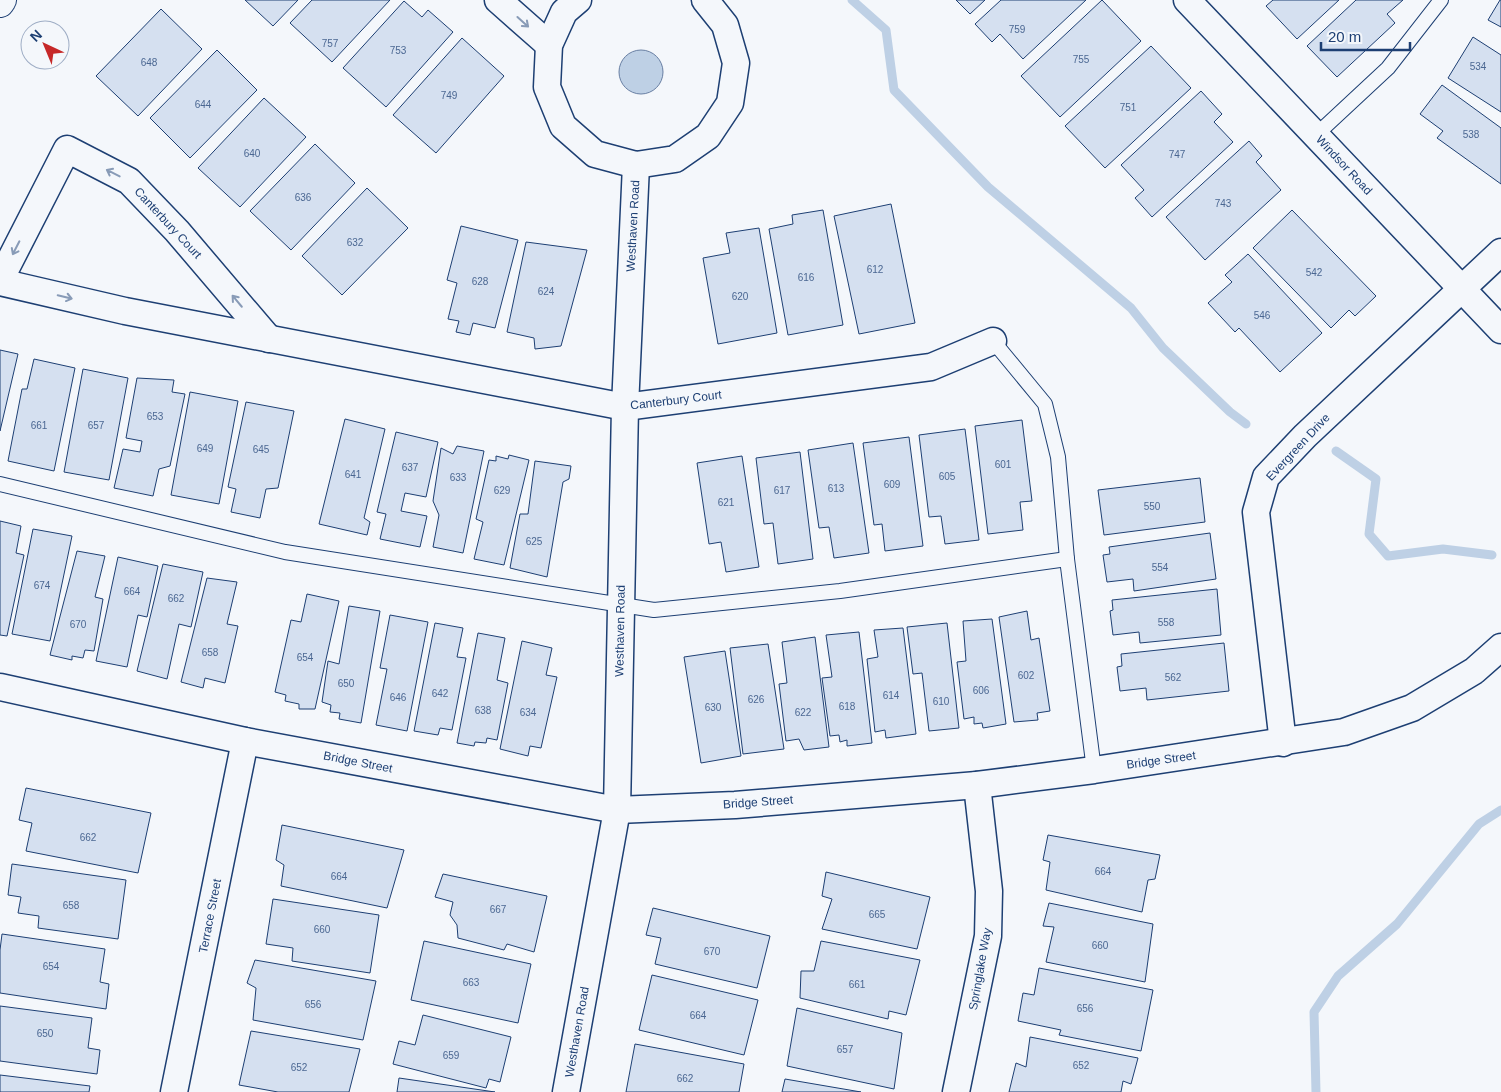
<svg xmlns="http://www.w3.org/2000/svg" width="1501" height="1092" font-family="Helvetica,sans-serif">
  <rect width="100%" height="100%" fill="#f4f7fb"/>
  <circle fill="#bed0e5" stroke="#687fa3" cx="641" cy="72" r="22"/>
  <g fill="none" stroke-linecap="round" stroke-linejoin="round">
    <g stroke="#bed0e5" stroke-width="9">
      <path d="M852,0L886,30L894,90L988,187L1131,308L1163,348L1230,412L1246,424"/>
      <path d="M1336,451L1376,479L1369,534L1388,556L1443,549L1492,555"/>
      <path d="M1316,1092L1314,1012L1338,976L1397,924L1479,824L1501,810"/>
    </g>
  </g>
  <g fill="#d5e0f0" stroke="#1d3f73">
    <path d="M245,0H298L273,26Z"/>
    <path d="M312,0H390L332,62L290,23Z"/>
    <path d="M956,0H985L970,14Z"/>
    <path d="M1001,0H1086L1023,59L1000,34L992,42L975,24Z"/>
    <path d="M1102,0L1141,41L1060,117L1021,76Z"/>
    <path d="M1273,0H1339L1297,39L1266,6Z"/>
    <path d="M1356,0H1403L1387,14L1395,23L1337,77L1307,46Z"/>
    <path d="M1500,0H1501V27L1488,20Z"/>
    <path d="M404,1L422,17L428,10L453,32L386,107L343,68Z"/>
    <path d="M161,9L202,49L138,116L96,76Z"/>
    <path d="M1473,37L1501,55V112L1448,78Z"/>
    <path d="M462,38L504,76L436,153L393,115Z"/>
    <path d="M1151,46L1191,88L1105,168L1065,126Z"/>
    <path d="M217,50L257,90L190,158L150,118Z"/>
    <path d="M1442,85L1501,128V184L1437,138L1443,131L1420,114Z"/>
    <path d="M1201,91L1222,114L1214,122L1233,142L1152,217L1135,198L1144,190L1121,165Z"/>
    <path d="M264,98L306,137L240,207L198,168Z"/>
    <path d="M1249,141L1262,156L1256,162L1281,190L1205,260L1166,217Z"/>
    <path d="M315,144L355,183L291,250L250,211Z"/>
    <path d="M367,188L408,228L342,295L302,256Z"/>
    <path d="M891,204L915,323L859,334L834,216Z"/>
    <path d="M823,210L843,325L788,335L769,229L793,224L792,215Z"/>
    <path d="M1292,210L1376,296L1355,316L1349,310L1331,328L1253,248Z"/>
    <path d="M461,226L518,240L495,328L473,323L470,335L456,332L459,321L448,319L457,283L447,280Z"/>
    <path d="M759,228L777,333L718,344L703,258L730,253L726,233Z"/>
    <path d="M526,242L587,250L561,346L535,349L534,338L507,332Z"/>
    <path d="M1248,254L1322,333L1280,372L1239,328L1235,332L1208,303L1232,282L1225,275Z"/>
    <path d="M0,350L18,354L0,431Z"/>
    <path d="M34,359L75,368L54,471L8,461L22,389H27Z"/>
    <path d="M83,369L128,378L109,480L64,472Z"/>
    <path d="M137,378L174,380L172,392L185,394L170,466L159,469L153,496L114,488L123,449L140,452L142,441L126,438Z"/>
    <path d="M190,392L238,401L219,504L171,495Z"/>
    <path d="M246,402L294,411L278,488L266,489L260,518L231,512L236,489L228,487Z"/>
    <path d="M345,419L385,429L364,518L370,522L367,535L319,524Z"/>
    <path d="M1022,420L1032,501L1020,502L1023,530L988,534L975,426Z"/>
    <path d="M965,429L979,540L945,544L941,516L929,517L919,435Z"/>
    <path d="M396,432L438,442L426,497L405,493L401,511L427,516L420,547L380,539L386,514L377,512Z"/>
    <path d="M909,437L923,546L885,551L882,524L874,525L863,443Z"/>
    <path d="M853,443L869,553L834,558L829,527L819,528L808,450Z"/>
    <path d="M457,446L484,451L463,553L433,547L439,515L433,501L441,448L453,454Z"/>
    <path d="M800,452L813,559L778,564L773,523L764,524L756,458Z"/>
    <path d="M509,455L529,460L504,565L474,559L483,522L476,519L489,460L496,461V456L508,459Z"/>
    <path d="M742,456L759,567L726,572L721,542L709,544L697,463Z"/>
    <path d="M535,461L571,466L569,479L563,482L547,577L510,568L520,514H528Z"/>
    <path d="M1200,478L1205,522L1104,535L1098,490Z"/>
    <path d="M0,521L21,526L16,553L24,555L7,636L0,635Z"/>
    <path d="M33,529L72,536L50,641L12,634Z"/>
    <path d="M1210,533L1216,579L1134,591L1133,579L1107,582L1103,555L1110,554L1109,547Z"/>
    <path d="M77,551L105,556L95,597L103,599L94,651L85,650L83,658L72,656V660L50,655Z"/>
    <path d="M118,557L158,566L147,617L138,615L127,667L96,661Z"/>
    <path d="M163,564L203,572L191,627L179,624L167,679L137,671Z"/>
    <path d="M207,578L237,582L227,624L238,626L225,683L205,678L203,688L181,682Z"/>
    <path d="M1217,589L1221,635L1140,643L1139,632L1113,635L1110,611L1113,610L1112,600Z"/>
    <path d="M307,594L339,601L315,709H299V704L285,701L286,695L275,692L291,620L301,622Z"/>
    <path d="M349,606L380,611L361,723L339,719L340,713L330,712L331,705L322,702L328,661L339,664Z"/>
    <path d="M1027,611L1031,640L1039,638L1050,711L1037,713L1038,720L1014,722L999,617Z"/>
    <path d="M390,615L428,622L407,731L376,725L387,669L380,668Z"/>
    <path d="M992,619L1006,724L983,728L982,723L974,724V717L964,719L957,662L966,661L963,621Z"/>
    <path d="M435,623L463,628L457,657L466,658L452,730L440,728L438,735L414,731Z"/>
    <path d="M947,623L959,728L929,731L922,673L913,674L907,627Z"/>
    <path d="M903,628L916,734L886,738L885,730L875,732L867,659L878,657L874,630Z"/>
    <path d="M859,632L872,743L847,746V740L840,742L839,735L830,736L822,678L832,677L826,635Z"/>
    <path d="M478,633L505,638L497,680L508,683L497,740L487,738L486,743L475,742L474,746L457,743Z"/>
    <path d="M815,637L829,747L804,750L799,739L786,741L779,684L787,683L782,642Z"/>
    <path d="M522,641L552,648L546,675L557,677L541,748L530,746L528,756L500,749Z"/>
    <path d="M1224,643L1229,691L1147,700L1146,688L1120,691L1117,667L1122,666L1121,654Z"/>
    <path d="M768,644L784,749L743,754L730,648Z"/>
    <path d="M725,651L741,756L701,763L684,657Z"/>
    <path d="M26,788L151,813L138,873L26,851L32,823L19,820Z"/>
    <path d="M282,825L404,850L387,908L281,886L284,865L276,860Z"/>
    <path d="M1048,835L1160,855L1155,879L1148,880L1142,912L1046,890L1050,862L1043,860Z"/>
    <path d="M12,864L126,880L118,939L38,928L39,916L18,913L21,897L8,895Z"/>
    <path d="M826,872L930,897L917,949L822,929L832,899L822,896Z"/>
    <path d="M443,874L547,896L534,952L507,944L504,950L458,938L457,925L450,915L453,902L435,897Z"/>
    <path d="M273,899L379,915L370,973L292,961L293,948L266,944Z"/>
    <path d="M1049,903L1153,924L1145,982L1046,962L1054,927L1043,926Z"/>
    <path d="M653,908L770,936L757,988L655,964L661,938L646,935Z"/>
    <path d="M2,934L105,949L100,982L109,984L106,1009L0,993V950Z"/>
    <path d="M424,941L531,964L518,1023L411,1000Z"/>
    <path d="M821,941L920,960L906,1015L889,1011L888,1019L800,998L801,971H814Z"/>
    <path d="M255,960L376,981L363,1040L253,1020L256,988L247,983Z"/>
    <path d="M1039,968L1153,990L1141,1051L1059,1035L1061,1030L1018,1021L1023,993L1034,995Z"/>
    <path d="M652,975L758,1000L744,1055L639,1030Z"/>
    <path d="M0,1006L92,1018L88,1048L100,1050L97,1074L0,1061Z"/>
    <path d="M797,1008L902,1033L894,1089L787,1066Z"/>
    <path d="M423,1015L511,1037L500,1082L489,1079L486,1088L393,1064L399,1041L415,1045Z"/>
    <path d="M251,1031L360,1049L349,1092H278L239,1085Z"/>
    <path d="M1030,1037L1138,1058L1131,1084L1123,1081L1121,1092H1009L1016,1063L1026,1067Z"/>
    <path d="M635,1044L744,1064L739,1092H626Z"/>
    <path d="M0,1075L90,1086L89,1092H0Z"/>
    <path d="M399,1078L495,1092H397Z"/>
    <path d="M785,1079L861,1092H782Z"/>
  </g>
  <g fill="none" stroke-linecap="round" stroke-linejoin="round">
    <defs>
      <g id="service">
        <path d="M1316,135L1388,68L1441,0"/>
        <path d="M993,341L1045,404L1058,457L1067,559L1094,770"/>
        <path d="M0,484L285,552L654,610L840,591L1067,559"/>
      </g>
      <g id="minor">
        <path d="M498,0L549,45"/>
        <path d="M578,0L564,12L549,45L547,87L563,126L595,154L636,165L675,159L708,136L730,103L736,63L725,25L705,0"/>
        <path d="M1187,0L1501,330"/>
        <path d="M0,280L67,149L129,181L177,231L269,339"/>
        <path d="M0,282L125,311L625,407L931,367L993,341"/>
        <path d="M0,687L245,741L617,810L735,805L977,785L1094,770L1344,732L1412,708L1474,671L1501,647"/>
        <path d="M1283,743L1256,512L1266,477L1305,436L1501,252"/>
        <path d="M174,1092L245,741"/>
        <path d="M566,1092L617,810L625,407L636,165"/>
        <path d="M956,1092L988,936L989,891L977,785"/>
      </g>
      <path id="secondary" d="M0,3L2,0"/>
    </defs>
    <use href="#service" stroke="#1d3f73" stroke-width="16"/>
    <use href="#minor" stroke="#1d3f73" stroke-width="29"/>
    <use href="#secondary" stroke="#1d3f73" stroke-width="30"/>
    <use href="#service" stroke="#f4f7fb" stroke-width="14"/>
    <use href="#minor" stroke="#f4f7fb" stroke-width="26"/>
    <use href="#secondary" stroke="#f4f7fb" stroke-width="28"/>
  </g>
  <defs><path id="oneway-shaft" d="M-6 0H5M1.5-3L5.5 0L1.5 3" fill="none" stroke-width="1.6" stroke-linecap="round" stroke-linejoin="round" transform="scale(1.25)"/></defs>
  <g stroke="#889bb7">
    <use href="#oneway-shaft" transform="translate(523 22) rotate(42)"/>
    <use href="#oneway-shaft" transform="translate(113 173) rotate(-153)"/>
    <use href="#oneway-shaft" transform="translate(16 248) rotate(117)"/>
    <use href="#oneway-shaft" transform="translate(65 297) rotate(13)"/>
    <use href="#oneway-shaft" transform="translate(237 301) rotate(-130)"/>
  </g>
  <g text-anchor="middle" stroke-width="4" stroke-linejoin="round" paint-order="stroke">
    <g font-size="10" fill="#4b6792">
      <text x="1017" y="33">759</text>
      <text x="330" y="47">757</text>
      <text x="398" y="54">753</text>
      <text x="1081" y="63">755</text>
      <text x="149" y="66">648</text>
      <text x="1478" y="70">534</text>
      <text x="449" y="99">749</text>
      <text x="203" y="108">644</text>
      <text x="1128" y="111">751</text>
      <text x="1471" y="138">538</text>
      <text x="252" y="157">640</text>
      <text x="1177" y="158">747</text>
      <text x="303" y="201">636</text>
      <text x="1223" y="207">743</text>
      <text x="355" y="246">632</text>
      <text x="875" y="273">612</text>
      <text x="1314" y="276">542</text>
      <text x="806" y="281">616</text>
      <text x="480" y="285">628</text>
      <text x="546" y="295">624</text>
      <text x="740" y="300">620</text>
      <text x="1262" y="319">546</text>
      <text x="155" y="420">653</text>
      <text x="39" y="429">661</text>
      <text x="96" y="429">657</text>
      <text x="205" y="452">649</text>
      <text x="261" y="453">645</text>
      <text x="1003" y="468">601</text>
      <text x="410" y="471">637</text>
      <text x="353" y="478">641</text>
      <text x="947" y="480">605</text>
      <text x="458" y="481">633</text>
      <text x="892" y="488">609</text>
      <text x="836" y="492">613</text>
      <text x="502" y="494">629</text>
      <text x="782" y="494">617</text>
      <text x="726" y="506">621</text>
      <text x="1152" y="510">550</text>
      <text x="534" y="545">625</text>
      <text x="1160" y="571">554</text>
      <text x="42" y="589">674</text>
      <text x="132" y="595">664</text>
      <text x="176" y="602">662</text>
      <text x="1166" y="626">558</text>
      <text x="78" y="628">670</text>
      <text x="210" y="656">658</text>
      <text x="305" y="661">654</text>
      <text x="1026" y="679">602</text>
      <text x="1173" y="681">562</text>
      <text x="346" y="687">650</text>
      <text x="981" y="694">606</text>
      <text x="440" y="697">642</text>
      <text x="891" y="699">614</text>
      <text x="398" y="701">646</text>
      <text x="756" y="703">626</text>
      <text x="941" y="705">610</text>
      <text x="847" y="710">618</text>
      <text x="713" y="711">630</text>
      <text x="483" y="714">638</text>
      <text x="528" y="716">634</text>
      <text x="803" y="716">622</text>
      <text x="88" y="841">662</text>
      <text x="1103" y="875">664</text>
      <text x="339" y="880">664</text>
      <text x="71" y="909">658</text>
      <text x="498" y="913">667</text>
      <text x="877" y="918">665</text>
      <text x="322" y="933">660</text>
      <text x="1100" y="949">660</text>
      <text x="712" y="955">670</text>
      <text x="51" y="970">654</text>
      <text x="471" y="986">663</text>
      <text x="857" y="988">661</text>
      <text x="313" y="1008">656</text>
      <text x="1085" y="1012">656</text>
      <text x="698" y="1019">664</text>
      <text x="45" y="1037">650</text>
      <text x="845" y="1053">657</text>
      <text x="451" y="1059">659</text>
      <text x="1081" y="1069">652</text>
      <text x="299" y="1071">652</text>
      <text x="685" y="1082">662</text>
    </g>
    <g font-size="12" fill="#1d3f73" stroke="#f4f7fb">
      <text transform="translate(1344 165) rotate(47)" y="4">Windsor Road</text>
      <text transform="translate(168 223) rotate(47)" y="4">Canterbury Court</text>
      <text transform="translate(633 226) rotate(-87)" y="4">Westhaven Road</text>
      <text transform="translate(676 400) rotate(-7)" y="4">Canterbury Court</text>
      <text transform="translate(1298 447) rotate(-47)" y="4">Evergreen Drive</text>
      <text transform="translate(620 631) rotate(-89)" y="4">Westhaven Road</text>
      <text transform="translate(1161 760) rotate(-8)" y="4">Bridge Street</text>
      <text transform="translate(358 762) rotate(11)" y="4">Bridge Street</text>
      <text transform="translate(758 802) rotate(-4)" y="4">Bridge Street</text>
      <text transform="translate(210 916) rotate(-79)" y="4">Terrace Street</text>
      <text transform="translate(980 969) rotate(-80)" y="4">Springlake Way</text>
      <text transform="translate(577 1032) rotate(-80)" y="4">Westhaven Road</text>
    </g>
  </g>
  <g transform="translate(45 45) rotate(316)"><circle r="24" fill="#f4f7fb" stroke="#9eadc5"/>
  <path d="M0-4L9 19L0 12L-9 19Z" fill="#c62828"/>
  <text y="-8" font-size="14" font-weight="bold" text-anchor="middle" fill="#1d3f73">N</text>
  </g>
  <path d="M1321 42v8h89v-8" fill="none" stroke="#1d3f73" stroke-width="2.5"/>
  <text x="1328" y="42" font-size="15" fill="#1d3f73" stroke="#f4f7fb" stroke-width="4" paint-order="stroke">20 m</text>
</svg>
